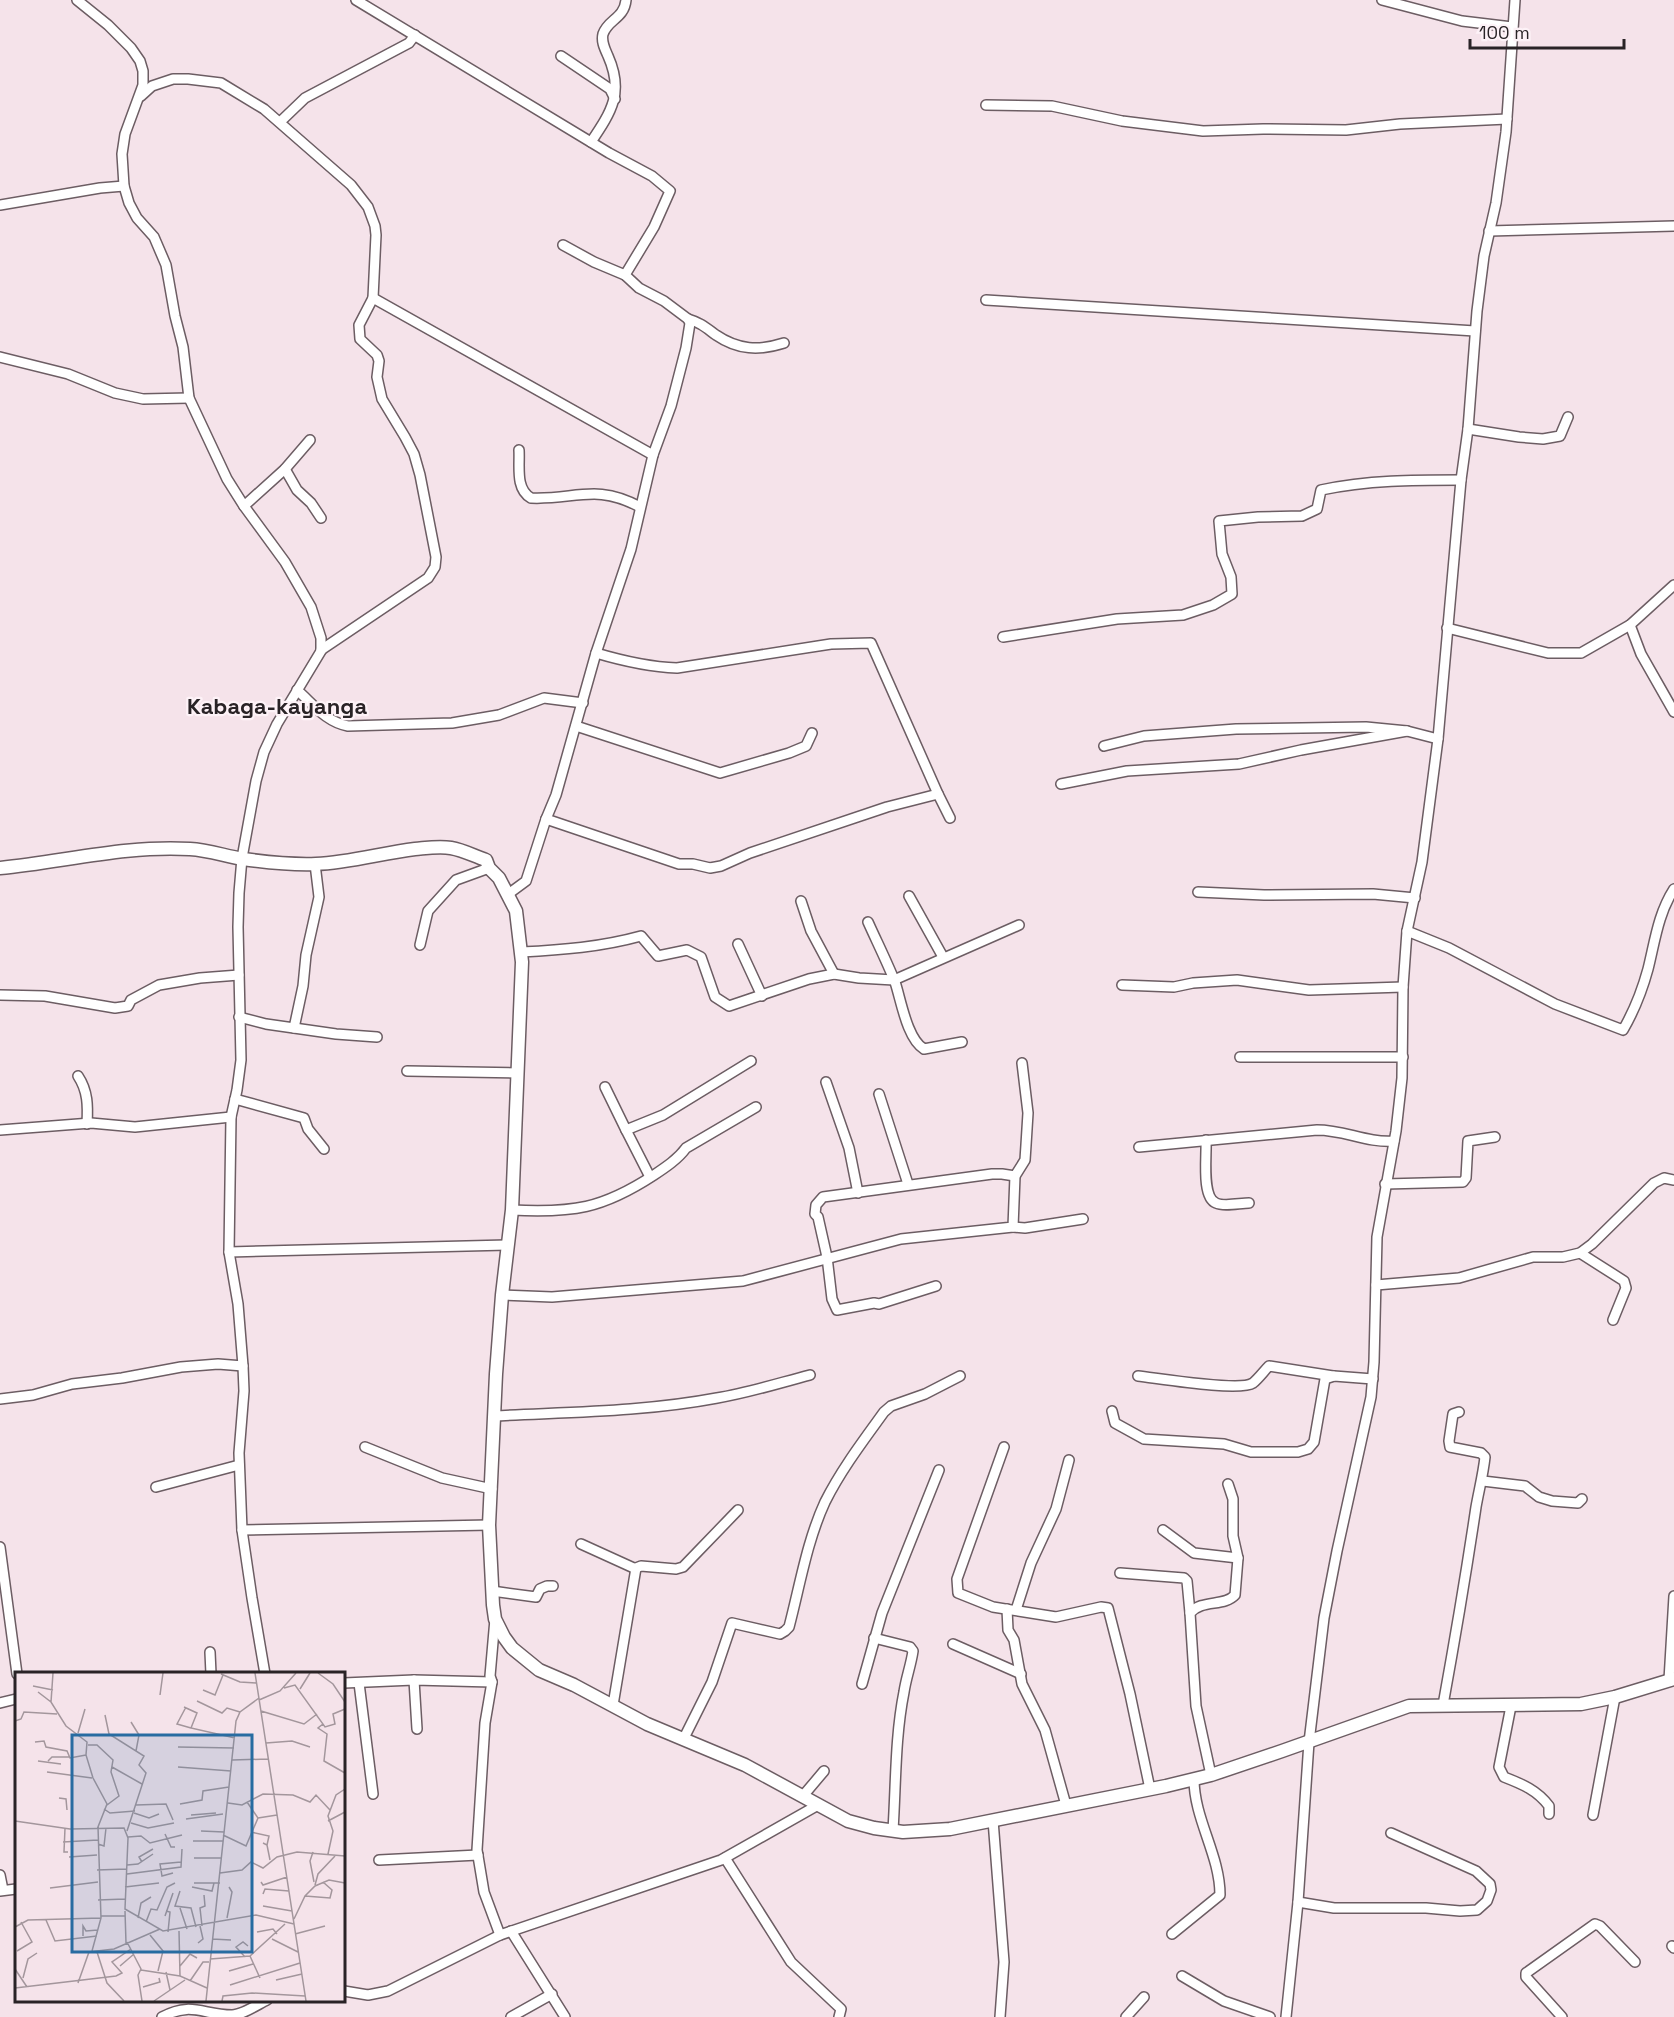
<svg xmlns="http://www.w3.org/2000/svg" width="1674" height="2017" font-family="'Space Grotesk',sans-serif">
  <rect width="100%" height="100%" fill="#f5e3ea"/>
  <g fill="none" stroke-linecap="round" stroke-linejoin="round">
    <defs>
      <g id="street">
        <path d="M77,0L108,25L131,48L140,61L143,71V85L125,134L122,154L124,186L129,203L137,218L154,237L166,265L175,316L183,347L189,398L227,479L244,506L285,562L311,607L321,638V651L277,724L264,752L256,781L242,858L239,893L238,927L241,1060L237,1090L231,1117L229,1252L238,1304L243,1366L244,1391L239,1453L242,1530L252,1598L265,1674"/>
        <path d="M356,0L609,153L652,176L670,191L654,227L625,275L639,288L664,301L688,319L690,323L686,348L671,406L653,455L631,549L596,653L556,795L546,819L526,881L507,895"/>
        <path d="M1382,0L1462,21L1512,27"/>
        <path d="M561,56L610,89L615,99"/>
        <path d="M141,96L152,86L173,79H188L221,83L264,109L351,185L368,207L375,226L376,235L373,298L359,325L360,339L377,355L379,361L377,377L382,399L405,437L414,454L420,475L436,557L435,567L428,578L321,650"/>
        <path d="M986,105L1052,106L1122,121L1203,131L1263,129L1346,130L1400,124L1507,119"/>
        <path d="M280,122L305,98L409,43L415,35"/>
        <path d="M591,142C612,111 624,92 608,56C605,49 601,42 603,34C608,19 624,19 626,0"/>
        <path d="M0,205L100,188L124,186"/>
        <path d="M1489,231L1674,226"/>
        <path d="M563,245L594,262L625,275"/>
        <path d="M373,298L653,455"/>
        <path d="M986,300L1475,331"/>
        <path d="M688,319C701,323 705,327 716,335C738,350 759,351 784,343"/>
        <path d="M0,357L68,374L115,393L143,399L189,398"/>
        <path d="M1468,429L1519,437L1543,439L1560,436L1568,417"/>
        <path d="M519,450C520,466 515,489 531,498C575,500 596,483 640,507"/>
        <path d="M285,469L297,490L311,503L321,518"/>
        <path d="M244,506L285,469L310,440"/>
        <path d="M1630,625L1641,654L1674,712"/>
        <path d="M1447,628L1548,653H1581L1630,625L1674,585"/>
        <path d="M1003,637L1117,619L1183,615L1213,605L1232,594L1231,577L1222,554L1219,521L1258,517L1302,516L1317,509L1321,490C1368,480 1414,480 1461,480"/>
        <path d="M596,653C623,661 649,667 677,668L831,644L871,643L938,794"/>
        <path d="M297,690C313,704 326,722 348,726L452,723L499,715L544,698L583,703"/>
        <path d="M576,726L720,773L789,753L806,746L812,733"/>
        <path d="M1104,746L1144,736L1236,729L1366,727L1407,731L1438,739"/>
        <path d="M1061,784L1127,771L1239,764L1301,750L1407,731"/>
        <path d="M546,819L679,864H693L710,868L721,866L750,853L887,807L938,794L950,818"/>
        <path d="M1198,892L1264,895L1373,894L1415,898"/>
        <path d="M909,896L943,957"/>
        <path d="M801,901L811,931L834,974"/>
        <path d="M868,922C877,942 887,962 895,982C901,1000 907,1039 924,1049L962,1042"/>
        <path d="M1407,931L1449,948L1555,1004L1623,1030C1634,1011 1642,991 1648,969C1655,941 1658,914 1674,889"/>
        <path d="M738,944L762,996"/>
        <path d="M420,945L428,911L456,880L489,868"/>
        <path d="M521,952C562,950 601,947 641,936L658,956L687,950L701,957L715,997L729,1006L809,979L834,974L859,978L894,980L1019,925"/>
        <path d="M1122,985L1174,987L1193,983L1237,980L1309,990L1403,987"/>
        <path d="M0,995L45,996L115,1008L128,1006L131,1000L159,985L200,978L239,975"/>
        <path d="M239,1017L266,1024L294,1028L303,986L306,955L319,897L315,864"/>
        <path d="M294,1028L336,1034L377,1037"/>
        <path d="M1240,1057H1403"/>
        <path d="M407,1071L517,1073"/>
        <path d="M78,1076C88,1091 88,1106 87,1124"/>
        <path d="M826,1082L849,1148L858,1193"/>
        <path d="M605,1087L626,1130"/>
        <path d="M879,1094L908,1184"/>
        <path d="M235,1099L304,1118L308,1129L324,1149"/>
        <path d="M0,1130L91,1123L135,1127L231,1117"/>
        <path d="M1206,1140C1207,1155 1201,1197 1216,1203C1224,1207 1240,1203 1249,1203"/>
        <path d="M1139,1147L1317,1130C1345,1130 1366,1143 1394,1141"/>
        <path d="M650,1177L626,1130L663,1115L751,1061"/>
        <path d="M1385,1184L1463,1182L1466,1178L1468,1141L1495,1137"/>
        <path d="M512,1210C573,1213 602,1209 654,1175C666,1167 678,1159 686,1148L756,1107"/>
        <path d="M1013,1227L1025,1228L1083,1219"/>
        <path d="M229,1252L507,1245"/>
        <path d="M1580,1253L1624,1281L1626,1288L1613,1320"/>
        <path d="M1376,1285L1459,1278L1533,1257H1563L1580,1253L1592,1244L1654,1183L1664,1178L1674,1180"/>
        <path d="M936,1286L879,1304L874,1303L837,1310L832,1299L827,1257L818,1217L815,1214L816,1205L823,1197L992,1174H1002L1015,1176"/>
        <path d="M502,1295L552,1297L743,1281L901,1239L1013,1227L1015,1176L1025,1160L1026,1145L1028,1113L1022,1063"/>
        <path d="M1138,1376C1157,1378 1240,1392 1253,1383C1259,1378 1264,1371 1269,1366L1333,1376"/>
        <path d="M0,1399L33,1395L72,1384L122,1378L181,1367L218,1364L243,1366"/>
        <path d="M1112,1411L1115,1423L1144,1439L1224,1444L1251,1452H1298L1308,1449L1314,1442L1325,1379L1334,1376L1373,1379"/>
        <path d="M494,1416C568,1412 643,1412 717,1398C748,1393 779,1383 810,1375"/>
        <path d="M365,1447L442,1478L492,1489"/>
        <path d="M1004,1447L957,1579L958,1593L993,1607L1056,1617L1101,1607L1108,1608L1130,1694L1150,1789"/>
        <path d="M1483,1481L1525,1486L1539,1497L1552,1501L1578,1503L1582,1499"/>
        <path d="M156,1487L239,1465"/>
        <path d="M242,1530L489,1525"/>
        <path d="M1163,1530L1194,1553L1238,1558"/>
        <path d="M581,1544L636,1569"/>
        <path d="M0,1547L17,1674"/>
        <path d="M1120,1573L1184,1578L1187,1581L1190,1613"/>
        <path d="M492,1591L536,1597L540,1589L547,1586H553"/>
        <path d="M1007,1609L1008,1630L1014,1640L1022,1684L1045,1730L1066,1805"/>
        <path d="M1016,1610L1031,1563L1056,1509L1069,1460"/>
        <path d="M495,1619L490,1676L492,1682L485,1723L477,1850L484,1892L500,1935"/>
        <path d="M874,1638L910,1647L913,1651C911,1665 906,1678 904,1692C895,1737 896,1784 893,1830"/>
        <path d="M953,1644L1021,1674"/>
        <path d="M210,1652L211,1674"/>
        <path d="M414,1680L417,1729"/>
        <path d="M1669,1680L1674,1596"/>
        <path d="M344,1683L414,1680L492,1682"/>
        <path d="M359,1683L373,1794"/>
        <path d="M862,1684L882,1613L939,1470"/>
        <path d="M0,1703L16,1699"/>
        <path d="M613,1705L636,1568L641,1566L676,1569L683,1567L738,1510"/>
        <path d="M1443,1705C1455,1639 1466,1574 1476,1507C1479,1490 1483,1475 1485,1457L1481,1453L1450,1447L1449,1441L1453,1414L1459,1412"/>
        <path d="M1511,1706L1499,1767L1504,1777C1522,1784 1537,1790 1549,1806V1814"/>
        <path d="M683,1740L712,1682L732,1623L780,1634L785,1631L789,1627C800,1585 807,1541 825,1502C841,1470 863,1441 884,1412L891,1406L925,1394L960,1376"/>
        <path d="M1211,1775L1196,1706L1190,1613C1202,1599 1224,1607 1235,1595L1238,1558L1233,1536V1499L1228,1484"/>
        <path d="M802,1797L824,1771"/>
        <path d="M1593,1815L1615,1697"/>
        <path d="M993,1820L1004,1962L1000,2017"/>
        <path d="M725,1858L791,1962L841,2009L839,2017"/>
        <path d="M379,1860L478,1855"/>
        <path d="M0,1875L3,1890"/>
        <path d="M0,1891L16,1889"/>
        <path d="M1298,1902L1334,1908H1426L1460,1911L1477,1910L1487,1901L1491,1890L1490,1884L1476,1871L1391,1833"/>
        <path d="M511,1931L565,2017"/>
        <path d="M1172,1934L1220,1895C1220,1855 1194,1819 1194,1779"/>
        <path d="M1672,1946L1674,1948"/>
        <path d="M1182,1976L1224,2001L1270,2017"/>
        <path d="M344,1991L368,1995L388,1991L500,1935L721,1860L818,1805"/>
        <path d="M162,2017C192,2001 203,2015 232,2015C242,2015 257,2005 267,2000"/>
        <path d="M511,2017L552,1994"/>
        <path d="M1126,2017L1144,1997"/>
        <path d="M1286,2017L1298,1902L1309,1742L1324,1618L1337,1551L1371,1397L1374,1362L1377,1237L1396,1131L1402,1078L1403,987L1407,931L1422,862L1438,739L1461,480L1468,429L1477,311L1484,256L1496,203L1506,132L1515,0"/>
        <path d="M1562,2017L1526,1977V1973L1595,1924L1600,1926L1635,1962"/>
      </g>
      <path id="secondary" d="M0,868C63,862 126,845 190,849C208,850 225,856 243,859C265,862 294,865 316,864C349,863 382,853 415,849C427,848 439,846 451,848C463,850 474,856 486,860L489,868L499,878L516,911L522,962L512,1210L502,1295L496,1374L489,1525L493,1605L495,1619L504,1637L512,1648L539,1670L574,1685L647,1724L745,1765L848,1821L874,1828L903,1832L950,1829L1166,1786L1211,1775L1282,1751L1409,1706L1581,1704L1615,1697L1674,1679"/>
    </defs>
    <use href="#street" stroke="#6c5d63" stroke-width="12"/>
    <use href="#secondary" stroke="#6c5d63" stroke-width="15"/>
    <use href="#street" stroke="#fff" stroke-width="9"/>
    <use href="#secondary" stroke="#fff" stroke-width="12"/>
  </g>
  <g text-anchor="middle" stroke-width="4.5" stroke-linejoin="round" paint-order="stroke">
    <g font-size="22" font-weight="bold" fill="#292326" stroke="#fdf2f7">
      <text x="277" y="714">Kabaga-kayanga</text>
    </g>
  </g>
  <g transform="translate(15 1672)">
    <rect width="330" height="330" fill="#f5e3ea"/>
    <path fill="none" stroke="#a3969c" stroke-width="1.5" d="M240,1L291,329M303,1L318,12L330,30M206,2L225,10L241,11M18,14L38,18M269,16L280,13L310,55L320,52L318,42L330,37M285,17L295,1M188,18L200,23L208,3M23,20L36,30L51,54L72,70L71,83L78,106L92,132L83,155L86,246L77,279M145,23L148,1M244,28L265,19L281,1M182,29L207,41L212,36L225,40M36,30L38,1M169,35L182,41L176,56L220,66M171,35L162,52L176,56M246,39L289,52L302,42M90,43L94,62L129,84L124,93L131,101L112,159M0,49L6,47L9,40L42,42M116,50L124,63L121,79M308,52L303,56L312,62L309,89L330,101M63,61L70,37M20,70L29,69L31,75L52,79L55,86L71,83M251,71L277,69L295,75M73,73H82L98,88L96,100L104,124L92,133M163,75L219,76M217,88L253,87M23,89L46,92M33,89L37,85H55M97,95L127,112M163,95L216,99M32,100L77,106M44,126L51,127L52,138M213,131L227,133L248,122L278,123L295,130L301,123L315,138M165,132L187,128L188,119L214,115M121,133L151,132L158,148M89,137L95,141L120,139M119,141L134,146L144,142M176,143L201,141M243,146L262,143M171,147L208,142M0,149L55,157L109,156L113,166L110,237L148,259L241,243L279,252M313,149L330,140M116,151L133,156L159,151M50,156L49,180H53M186,159L209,160M236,160L254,164L252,173M150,162L156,175H160M208,163L231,174L243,146L232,130M113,165L126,164L135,171L167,163M178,169H208M48,170L83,168M248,171L252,173L255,188M83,172L89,174L91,156M298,180L295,189L299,210M313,182L318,159L313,144L321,123L330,117M54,185L82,183M179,186H207M127,190L124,185L138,177M112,193L123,192L138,182M82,198L112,197M158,201L147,204L145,192L166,190M205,201L227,198L236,190L248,196L262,185L282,180L330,184M112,202L166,195L167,177M246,210L248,213L272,205M179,211H200M300,213L303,202L320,184M110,215L144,211M177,215L197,219L199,211H205M35,216L83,210M165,219L160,234L176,236L181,255M248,222L250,217L274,219M290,224L315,226L317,218L308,210M83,228L110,227M248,234L277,239M165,236L172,257M110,239L111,271M151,239L155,240L153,260M86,244H110M150,244L158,221M123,246L126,231L136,225M212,246L217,220L214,215M279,247L290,224L300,214L314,208L330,211M31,248L40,269L82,264M131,250L136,237L142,238L152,215L160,211M187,254L185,236L190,234L189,223M0,255L13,248L86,246M164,259L165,304L192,316M242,260L258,257L262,262M280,262L310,254M135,263L148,279L143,299M68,264V254L71,259L83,258M197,267L216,268M257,267L283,280M112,270L126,297L123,303L127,329M183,271L188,267L185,254M2,279L17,270L6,250M82,280L92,311L109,329M235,284L245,306M230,285L221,275L228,270L233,274M195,287L235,284L270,252M105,294L119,282M165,294L175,282L182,286M0,297L12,315M126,298L165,304M214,299L238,292M151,300L155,318M8,306L13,287L22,281M261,308L287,302M175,309L188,290H194M63,311L74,280L99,277L145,257M215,313L285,291M128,315L145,310L144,306M0,316L101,304L107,301L97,290L116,277M139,329L170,308M191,329L221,49L225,40L244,26M207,329L208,324L237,321L290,324"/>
    <path fill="#286ca1" fill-opacity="0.15" stroke="#286ca1" stroke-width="3" d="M57,63H237V280H57Z"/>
    <rect width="330" height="330" fill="none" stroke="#292326" stroke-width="3"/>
  </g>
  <path d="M1470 39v9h154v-9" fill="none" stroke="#292326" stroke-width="3"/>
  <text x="1479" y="39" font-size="18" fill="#292326" stroke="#fdf2f7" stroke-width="4.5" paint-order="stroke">100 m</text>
</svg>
